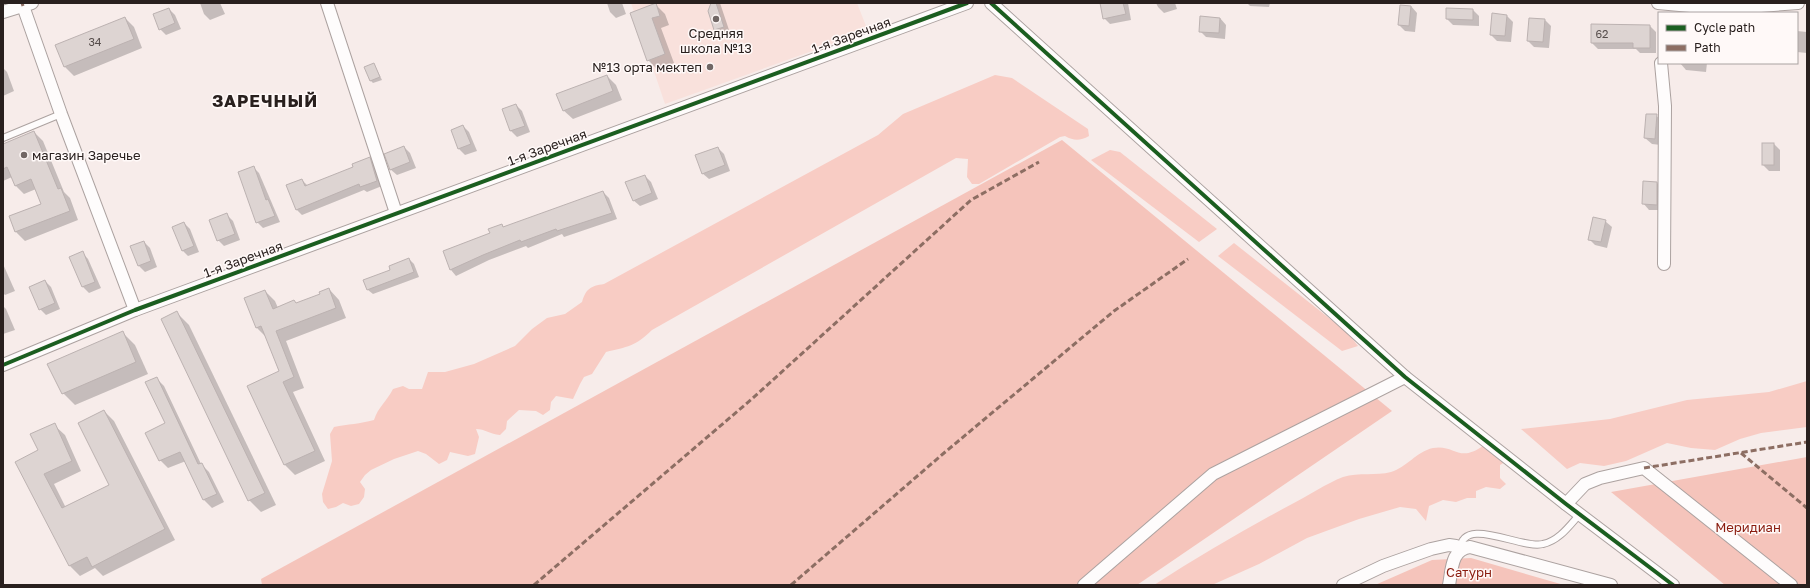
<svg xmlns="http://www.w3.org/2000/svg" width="1810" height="588" font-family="'Golos Text',sans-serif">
  <rect width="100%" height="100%" fill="#f7ecea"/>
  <path fill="#f9e1dc" d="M631,3H857L868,31L665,104Z"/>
  <g fill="#f5c4bb">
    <path d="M1062,140L1392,411L1137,585H262L261,579Z"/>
    <path d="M1807,457V585H1725L1611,492Z"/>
    <path d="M1471,558L1564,585H1375L1432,560Z"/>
  </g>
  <g fill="#f8ccc4">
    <path d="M995,75L1012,78L1088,129L1089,136C1080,141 1074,141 1065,136L1060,137L979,184H972L967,177L968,159L956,158L652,330C636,346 627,347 606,352L592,374L584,377L580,384L573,399L556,396L551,402L550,410L543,415L536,411L519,410L507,421L506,429L500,435C490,434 485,429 476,429L479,437L475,454L468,456L450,452L447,460L439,464L426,454L418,451L394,459L371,470L365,475L360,482L365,489L364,497L359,504L351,506L343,503L336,507L328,509L323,502L322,494L332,461L330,434L334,427C348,424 360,424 374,420C378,407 387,401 393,389L403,386L409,389H422L428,372H445L474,364L515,346L532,329L547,318L565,314L582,302C586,289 590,286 604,284L878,135L903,114Z"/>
    <path d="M1110,150L1120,152L1217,229L1199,242L1091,160Z"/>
    <path d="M1234,243L1348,333L1358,346L1342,351L1218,256Z"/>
    <path d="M1807,381V427L1761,433L1740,439L1715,450L1691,448L1667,443L1626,461L1604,466L1580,463L1567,469L1521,429L1610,419L1687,400L1769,392Z"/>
    <path d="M1484,445L1505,462L1500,465V478L1506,484L1500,489L1486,487L1476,491V498H1467L1456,502L1443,500L1429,506L1426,521L1416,509L1400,507L1359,519L1307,538L1259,564L1212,585H1154C1199,556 1245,529 1292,504C1308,496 1327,483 1343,477C1359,472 1376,476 1391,472C1407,467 1416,452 1433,448C1455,444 1459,464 1484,445Z"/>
  </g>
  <g fill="#0003">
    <path d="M200,3H220L225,14L210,20L204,14Z"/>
    <path d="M607,3H622L626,14L616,18L610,12Z"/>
    <path d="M712,3H720L730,33L721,36L715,29Z"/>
    <path d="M1101,3H1128L1131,20L1110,24L1104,18Z"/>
    <path d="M1156,3H1175L1177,9L1164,13L1158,7Z"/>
    <path d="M1247,3H1270L1269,7L1250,6Z"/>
    <path d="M655,4L665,14L669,25L661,28L674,63L657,69L648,60L631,13Z"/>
    <path d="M1411,6L1417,13L1415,32L1405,31L1399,25Z"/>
    <path d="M169,9L175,15L181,29L166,35L160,29Z"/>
    <path d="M1447,9L1473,10L1479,16V26L1453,25L1447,19Z"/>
    <path d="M1507,16L1513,22L1511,42L1497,41L1491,35Z"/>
    <path d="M1201,17L1220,18L1226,25L1225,39L1206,37L1200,31Z"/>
    <path d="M125,18L134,27L142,48L74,76L65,67Z"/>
    <path d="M1545,20L1551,26L1549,48L1534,47L1528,41Z"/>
    <path d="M1592,25L1650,26L1656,32V53H1640L1636,49H1598L1592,43Z"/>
    <path d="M1797,31L1807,32V53L1797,52Z"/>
    <path d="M1680,63H1707L1706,72L1686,70Z"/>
    <path d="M374,64L382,80L373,83L371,81Z"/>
    <path d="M3,68L7,72L14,91L3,96Z"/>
    <path d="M607,76L616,85L622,100L573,119L563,110Z"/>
    <path d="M516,105L522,111L530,132L517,137L511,131L503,110Z"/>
    <path d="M1656,115L1662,122L1661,145L1652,144L1645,138Z"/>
    <path d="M463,126L469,132L477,151L465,155L459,149L452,130Z"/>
    <path d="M34,132L43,141L64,192L70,198L78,220L25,241L16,232L10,216L42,204L36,189L24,194L15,185L12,177L3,181V145Z"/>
    <path d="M1774,144L1780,150V171H1769L1763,165Z"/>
    <path d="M404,147L410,153L416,168L397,175L390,169Z"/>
    <path d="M718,148L724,154L730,171L709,179L702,173Z"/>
    <path d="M369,158L375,164L382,186L367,192L364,190L302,215L296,209L302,180L308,186L354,168Z"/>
    <path d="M253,167L259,173L280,222L263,228L257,222Z"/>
    <path d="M645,176L651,182L658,199L640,206L633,200Z"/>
    <path d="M1657,183L1663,189L1662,210H1649L1643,203Z"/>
    <path d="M603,192L609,198L617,219L564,237L562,234L528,248L526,246L489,260L456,276L451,270L444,252L491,233L501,225L504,228Z"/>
    <path d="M227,215L233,221L240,240L224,246L218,240Z"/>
    <path d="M1605,221L1612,227L1607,248L1595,245L1589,239Z"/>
    <path d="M184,223L190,229L199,252L188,256L182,250Z"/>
    <path d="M144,242L150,248L157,267L145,272L139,266Z"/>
    <path d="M82,252L88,259L101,288L89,293L83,287Z"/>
    <path d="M409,259L414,264L419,277L373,294L368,290Z"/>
    <path d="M3,264L15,291L5,295L3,293Z"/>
    <path d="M45,281L51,287L60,309L46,315L40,309Z"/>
    <path d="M329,289L339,300L346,318L286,341L304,388L293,392L325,461L295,475L285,465L248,386L280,371L267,338L257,328L245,298L265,291L275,301L278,308L294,301L297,304L321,295Z"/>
    <path d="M3,306L6,309L15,330L3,334Z"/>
    <path d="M177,313L189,325L276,505L261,512L249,500Z"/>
    <path d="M123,333L135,345L148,374L75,405L63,393Z"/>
    <path d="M156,378L164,386L201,464L209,472L224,502L212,508L204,500L186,461L168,468L160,460L166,423Z"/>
    <path d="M104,411L114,421L175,540L103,576L95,568L80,576L70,566L17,462L39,451L54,425L65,435L81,471L54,484L66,508L111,485Z"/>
  </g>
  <g fill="#ddd4d2" stroke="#bcb2b1">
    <path d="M656,3L660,16L652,18L665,54L647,61L630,13Z"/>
    <path d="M711,3H716L724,27L714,30L708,11Z"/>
    <path d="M1100,3H1123L1126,14L1103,19Z"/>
    <path d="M1400,5L1411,6L1409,26L1398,25Z"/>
    <path d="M169,8L175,23L159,30L153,14Z"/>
    <path d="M1446,8L1473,9V20L1446,19Z"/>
    <path d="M1492,13L1507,15L1505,36L1490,35Z"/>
    <path d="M1200,16L1220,18L1219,33L1199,32Z"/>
    <path d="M125,17L134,39L64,67L55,45Z"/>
    <path d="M1529,18L1545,19L1543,42L1527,41Z"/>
    <path d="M1591,24L1650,25V48H1633V43H1591Z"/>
    <path d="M374,63L380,77L370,81L364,67Z"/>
    <path d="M607,75L613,91L563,111L556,94Z"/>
    <path d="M516,104L525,126L510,131L502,109Z"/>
    <path d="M1646,114H1657L1655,139L1644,138Z"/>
    <path d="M463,125L471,144L458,149L451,130Z"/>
    <path d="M34,131L58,189L61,188L70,211L15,232L9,216L41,204L31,179L15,186L7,167L3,169V144Z"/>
    <rect x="1762" y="143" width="12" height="22"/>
    <path d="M404,146L410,162L390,170L384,154Z"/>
    <path d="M718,147L725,165L702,174L695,155Z"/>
    <path d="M370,157L377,181L360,187L359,184L296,210L286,185L302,179L305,186L353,167L352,164Z"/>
    <path d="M254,166L266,200L268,199L275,216L256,223L238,172Z"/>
    <path d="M645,175L652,193L633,201L625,182Z"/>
    <path d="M1643,181L1657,182V205L1642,204Z"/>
    <path d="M603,191L612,213L557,231L556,229L521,242L520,240L483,255L450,270L443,251L490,233L488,229L502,224L503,227Z"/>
    <path d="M227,213L235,234L217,241L209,220Z"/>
    <path d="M1593,217L1606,220L1601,242L1588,240Z"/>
    <path d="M184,222L194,246L182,251L172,227Z"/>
    <path d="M144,241L151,261L138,266L130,246Z"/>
    <path d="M83,251L95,282L82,287L69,257Z"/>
    <path d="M409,258L414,272L367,290L363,280L390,270L389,266Z"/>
    <path d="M45,280L55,303L39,310L29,287Z"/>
    <path d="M329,288L336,308L276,331L294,377L283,382L315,451L284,465L247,386L279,371L261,326L256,328L244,298L265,290L273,309L294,300L296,303L320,294L319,292Z"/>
    <path d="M177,311L265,493L248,501L161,319Z"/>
    <path d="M123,331L136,362L62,394L47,364Z"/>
    <path d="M157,377L198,464L202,463L217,494L203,500L180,452L159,461L145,433L165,423L145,382Z"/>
    <path d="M104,410L165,529L92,567L87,557L69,566L15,462L38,450L30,434L55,423L72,461L44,474L62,508L109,485L78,423Z"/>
  </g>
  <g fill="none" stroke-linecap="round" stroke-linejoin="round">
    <defs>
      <g id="service">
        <path d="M3,138L61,114"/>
        <path d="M1460,550C1462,514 1522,550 1543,544C1559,541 1570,525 1580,514"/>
      </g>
      <g id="minor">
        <path d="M327,3L396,213"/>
        <path d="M991,3L1405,377L1566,504L1673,585"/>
        <path d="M1658,3L1723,9L1798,3"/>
        <path d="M23,6L61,114L135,310"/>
        <path d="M3,12L32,3"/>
        <path d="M1661,63L1665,106L1664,264"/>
        <path d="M3,365L135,310L967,3"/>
        <path d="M1566,504L1585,484L1600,478L1644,468L1791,585"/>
        <path d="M1084,585L1213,474L1405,377"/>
        <path d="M1343,585L1383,566L1431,549L1449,545L1456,546L1460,550"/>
        <path d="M1449,585C1452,570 1451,549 1470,547L1611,585"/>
      </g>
    </defs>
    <use href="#service" stroke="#aca2a0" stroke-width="8"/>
    <use href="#minor" stroke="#aca2a0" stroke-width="14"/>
    <use href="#service" stroke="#fefcfc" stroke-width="6"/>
    <use href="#minor" stroke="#fefcfc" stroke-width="12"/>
    <g stroke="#8d6e63" stroke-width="3" stroke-dasharray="6 3" stroke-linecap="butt">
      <path d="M22,3L23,6"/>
      <path d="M1741,453L1807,508"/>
      <path d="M1644,468L1807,442"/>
      <path d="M534,585L753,398L971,200L1039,162"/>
      <path d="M791,585L944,453L1114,311L1188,259"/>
    </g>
    <defs>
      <g id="cycleway">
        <path d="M991,3L1405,377L1566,504L1673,585"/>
        <path d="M3,365L135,310L967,3"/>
      </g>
    </defs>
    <use href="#cycleway" stroke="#fff9f8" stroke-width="6"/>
    <use href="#cycleway" stroke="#1b5e20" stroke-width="4"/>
  </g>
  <g fill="#716765" stroke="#fff9f8" stroke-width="1.5">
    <circle cx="716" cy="19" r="4"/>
    <circle cx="710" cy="67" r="4"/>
    <circle cx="24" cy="155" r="4"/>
  </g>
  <g text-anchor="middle" stroke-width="3" stroke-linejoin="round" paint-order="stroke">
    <g font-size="11" fill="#564d4b">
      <text x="1602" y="38">62</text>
      <text x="95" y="46">34</text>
    </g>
    <g font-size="13" fill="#29201e" stroke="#fff9f8">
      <text x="716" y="38">Средняя<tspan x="716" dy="15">школа №13</tspan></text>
      <text x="702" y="72" text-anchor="end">№13 орта мектеп</text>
      <text x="32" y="160" text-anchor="start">магазин Заречье</text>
    </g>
    <g font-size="13" fill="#29201e" stroke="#fff9f8">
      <text transform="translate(851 35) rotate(-20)" y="5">1-я Заречная</text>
      <text transform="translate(547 147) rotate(-20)" y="5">1-я Заречная</text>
      <text transform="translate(243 259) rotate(-20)" y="5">1-я Заречная</text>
    </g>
    <g font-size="13" fill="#8a1c0f" stroke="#fff9f8">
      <text x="1748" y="532">Меридиан</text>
      <text x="1469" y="577">Сатурн</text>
    </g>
    <g font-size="17" font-weight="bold" letter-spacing="1" fill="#29201e" stroke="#fff9f8">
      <text x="265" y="107">ЗАРЕЧНЫЙ</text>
    </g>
  </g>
  <rect width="1810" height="588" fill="none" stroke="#29201e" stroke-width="8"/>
  <rect x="1658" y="12" width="140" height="52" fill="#fff9f8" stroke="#a9a2a1"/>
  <rect x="1666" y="25" width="20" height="6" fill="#1b5e20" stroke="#a9a2a1"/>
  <text x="1694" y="32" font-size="12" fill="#29201e">Cycle path</text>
  <rect x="1666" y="45" width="20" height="6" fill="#8d6e63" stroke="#a9a2a1"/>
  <text x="1694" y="52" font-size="12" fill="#29201e">Path</text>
</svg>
